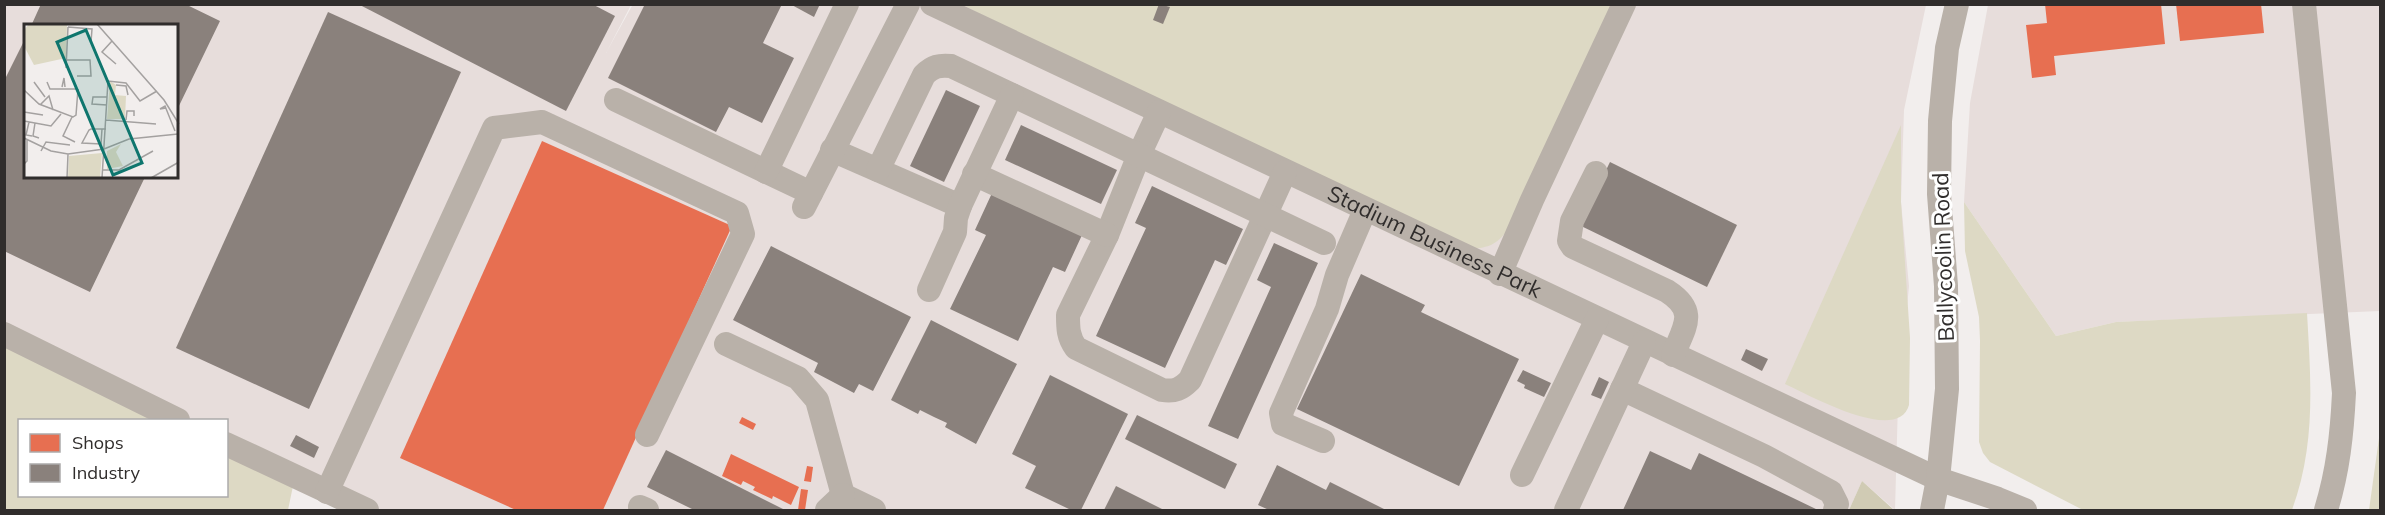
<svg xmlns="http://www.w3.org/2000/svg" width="2385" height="515" font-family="Mulish,sans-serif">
  <rect width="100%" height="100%" fill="#f2eeed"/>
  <g fill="#e7dddb" fill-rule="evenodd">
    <path d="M633,4L1926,5L1904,110L1901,202L1909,286L1898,402L1895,510L1862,481L1849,510H343L227,453L226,420H161L5,344L4,5H631L606,53ZM26,26H177V177H26Z"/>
    <path d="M1988,5H2380V311L2116,322L2056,336L1964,202L1970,103Z"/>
  </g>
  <g fill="#ddd9c4">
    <path d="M963,5H1613L1506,232C1495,246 1486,248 1469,249L1054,52Z"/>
    <path d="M1901,125V202L1910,338L1909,405C1898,445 1809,395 1785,384Z"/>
    <path d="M1964,202L2056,336L2116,322L2307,313C2311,382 2316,444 2292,510H2083L1990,462L1983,453L1979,442L1980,341L1979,317L1965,251Z"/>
    <path d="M4,344L161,420H20V496H226L227,453L293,486L288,510H5Z"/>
    <path d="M2380,431V510H2369Z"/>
  </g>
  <path fill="#d0cbb4" d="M1862,481L1894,510H1849Z"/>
  <g fill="#e76f51">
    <path d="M2045,4H2161L2165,44L2054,56L2056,75L2032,78L2026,25L2047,23Z"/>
    <path d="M2176,4H2261L2264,33L2180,41Z"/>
    <path d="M542,141L732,226L603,510H516L400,458Z"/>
    <path d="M742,417L756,424L753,430L739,423Z"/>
    <path d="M731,454L799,487L791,505L773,496L772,499L753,490L755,487L743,481L741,485L722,476Z"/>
    <path d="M807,466L813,467L811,482L804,481Z"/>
    <path d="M801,489L808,490L805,510H798Z"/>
  </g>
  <g fill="#8a817c">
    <path d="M41,4H185L220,21L177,110V26H31Z"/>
    <path d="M358,4H592L615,16L566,111Z"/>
    <path d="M645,4H782L763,43L794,58L762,123L729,107L716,132L608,78Z"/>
    <path d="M790,4H820L814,17Z"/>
    <path d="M1159,4L1170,7L1163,24L1153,20Z"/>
    <path d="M328,12L461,72L309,409L176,348Z"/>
    <path d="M26,37V177H145L90,292L4,251V81Z"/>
    <path d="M946,90L980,106L944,182L910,166Z"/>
    <path d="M1021,125L1117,170L1101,204L1005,160Z"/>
    <path d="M1610,162L1737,225L1707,287L1579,225Z"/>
    <path d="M1152,186L1243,229L1226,265L1215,260L1165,368L1096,336L1146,228L1135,223Z"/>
    <path d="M992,193L1082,235L1065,272L1053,267L1018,341L950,309L986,235L975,230Z"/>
    <path d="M1274,243L1318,263L1238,439L1208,426L1271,287L1257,280Z"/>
    <path d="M771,246L911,317L873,391L859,384L854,393L814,372L818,363L733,320Z"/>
    <path d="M1361,274L1425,305L1421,312L1519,359L1459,486L1297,409Z"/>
    <path d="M931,320L1017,364L976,444L945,427L947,423L934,417L920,410L918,414L891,400Z"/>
    <path d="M1746,349L1768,359L1762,371L1741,360Z"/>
    <path d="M1523,370L1551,383L1544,397L1524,388L1525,385L1517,381Z"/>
    <path d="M1050,375L1128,414L1081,510H1071L1025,488L1036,466L1012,454Z"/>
    <path d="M1599,377L1609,382L1601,399L1591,395Z"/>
    <path d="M1137,415L1237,464L1225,489L1125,439Z"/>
    <path d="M296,435L319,447L314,458L290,446Z"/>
    <path d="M666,450L785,510H694L647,487Z"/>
    <path d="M1650,451L1691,470L1699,453L1818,510H1623Z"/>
    <path d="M1277,465L1326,490L1330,482L1386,510H1269L1258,505Z"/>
    <path d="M1116,486L1164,510H1104Z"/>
  </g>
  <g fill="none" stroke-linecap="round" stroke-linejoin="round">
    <g stroke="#b9b1a9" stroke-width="24">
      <path id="s1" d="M932,4L1938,479L1998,499L2025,510"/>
      <path d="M2304,4L2344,393C2342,434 2338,471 2326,510"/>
      <path d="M616,100L811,193"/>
      <path d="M1159,112L1139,155L1107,235L1068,315C1068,328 1068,337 1076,348L1162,390C1175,392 1181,389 1190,380L1285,172"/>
      <path d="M832,150L960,206"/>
      <path d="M878,170L924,75C933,66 939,65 951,66L1324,243"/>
      <path d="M766,172L847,4"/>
      <path d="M1596,173L1572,221L1569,241L1573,247L1667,291C1698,311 1685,326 1673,355"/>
      <path d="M974,174L1107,235"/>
      <path d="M804,207L908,4"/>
      <path d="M1500,274L1532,200L1624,4"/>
      <path d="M929,290L955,232L956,218L960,206L1012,95"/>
      <path d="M4,334L178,420"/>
      <path d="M726,344L798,378L817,400L843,495"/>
      <path d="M1622,389L1764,456L1831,492L1837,504L1835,510"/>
      <path d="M1323,441L1283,424L1281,413L1327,309L1337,275L1365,210"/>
      <path d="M226,444L367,510"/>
      <path d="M1522,475L1597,319"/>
      <path d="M327,492L494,128L542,122L737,213L743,234L647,435"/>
      <path d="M843,495L874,510"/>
      <path d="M640,507L647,510"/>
      <path d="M827,510L843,495"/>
      <path d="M1566,510L1644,342"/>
      <path d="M1932,510L1938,479L1947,389L1946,286L1939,194L1940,121L1947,48L1957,4"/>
    </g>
  </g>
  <g text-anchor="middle" stroke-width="6" stroke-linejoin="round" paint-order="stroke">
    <g font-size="22" fill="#302d2c" stroke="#fff">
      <text dy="8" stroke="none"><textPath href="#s1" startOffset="556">Stadium Business Park</textPath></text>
      <text transform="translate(1943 257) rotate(-92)" y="8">Ballycoolin Road</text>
    </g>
  </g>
  <g transform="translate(24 24)">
    <rect width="154" height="154" fill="#f2eeed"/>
    <path d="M5,0H43L42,34L10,41L0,22V6ZM86,57L92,61L91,71L102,72L101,95H83ZM97,120L92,128L99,142L83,145V127ZM78,129L76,154H44L45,132Z" fill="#ddd9c4"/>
    <path fill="none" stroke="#a4a1a0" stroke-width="1.5" d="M73,0L140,76L155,100M44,3L68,5L67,18M88,17L78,28L92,40M42,36H66L67,52H53M42,44L44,3M10,58L21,73M23,58L26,65H54M92,61L102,62L104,71M38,63L40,54L41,63M0,66L15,80L49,93L52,91L54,65M16,81L25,72L29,86M83,81L68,80L69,73H83M142,84L136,85L141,82L151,107M0,88L19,91M48,93L39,112L51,118M82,96L132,100M102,96L103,87H110V92M0,97L27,102L37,90M5,98L2,111L8,112M11,99L9,112L15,114M78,105L77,120L58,119L65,106L67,105H82M0,114L27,127L44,130L80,125L105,115L154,110M17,127L22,118L46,121M0,140L3,137V115M79,146H95L129,127M43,154L44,130M78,154L84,57L102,59L116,77L133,67M127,154L155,138"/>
    <path fill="#0f766e" fill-opacity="0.15" stroke="#0f766e" stroke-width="3" d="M62,6L118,139L89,151L33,18Z"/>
    <rect width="154" height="154" fill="none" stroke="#302d2c" stroke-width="3"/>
  </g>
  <rect width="2385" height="515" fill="none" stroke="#302d2c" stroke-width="12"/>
  <rect x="18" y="419" width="210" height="78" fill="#ffffff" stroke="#acabab" stroke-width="1.5"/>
  <rect x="30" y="434" width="30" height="18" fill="#e76f51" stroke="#acabab" stroke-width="1.5"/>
  <text x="72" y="449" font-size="18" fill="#302d2c">Shops</text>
  <rect x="30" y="464" width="30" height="18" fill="#8a817c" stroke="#acabab" stroke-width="1.5"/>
  <text x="72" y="479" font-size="18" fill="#302d2c">Industry</text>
</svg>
